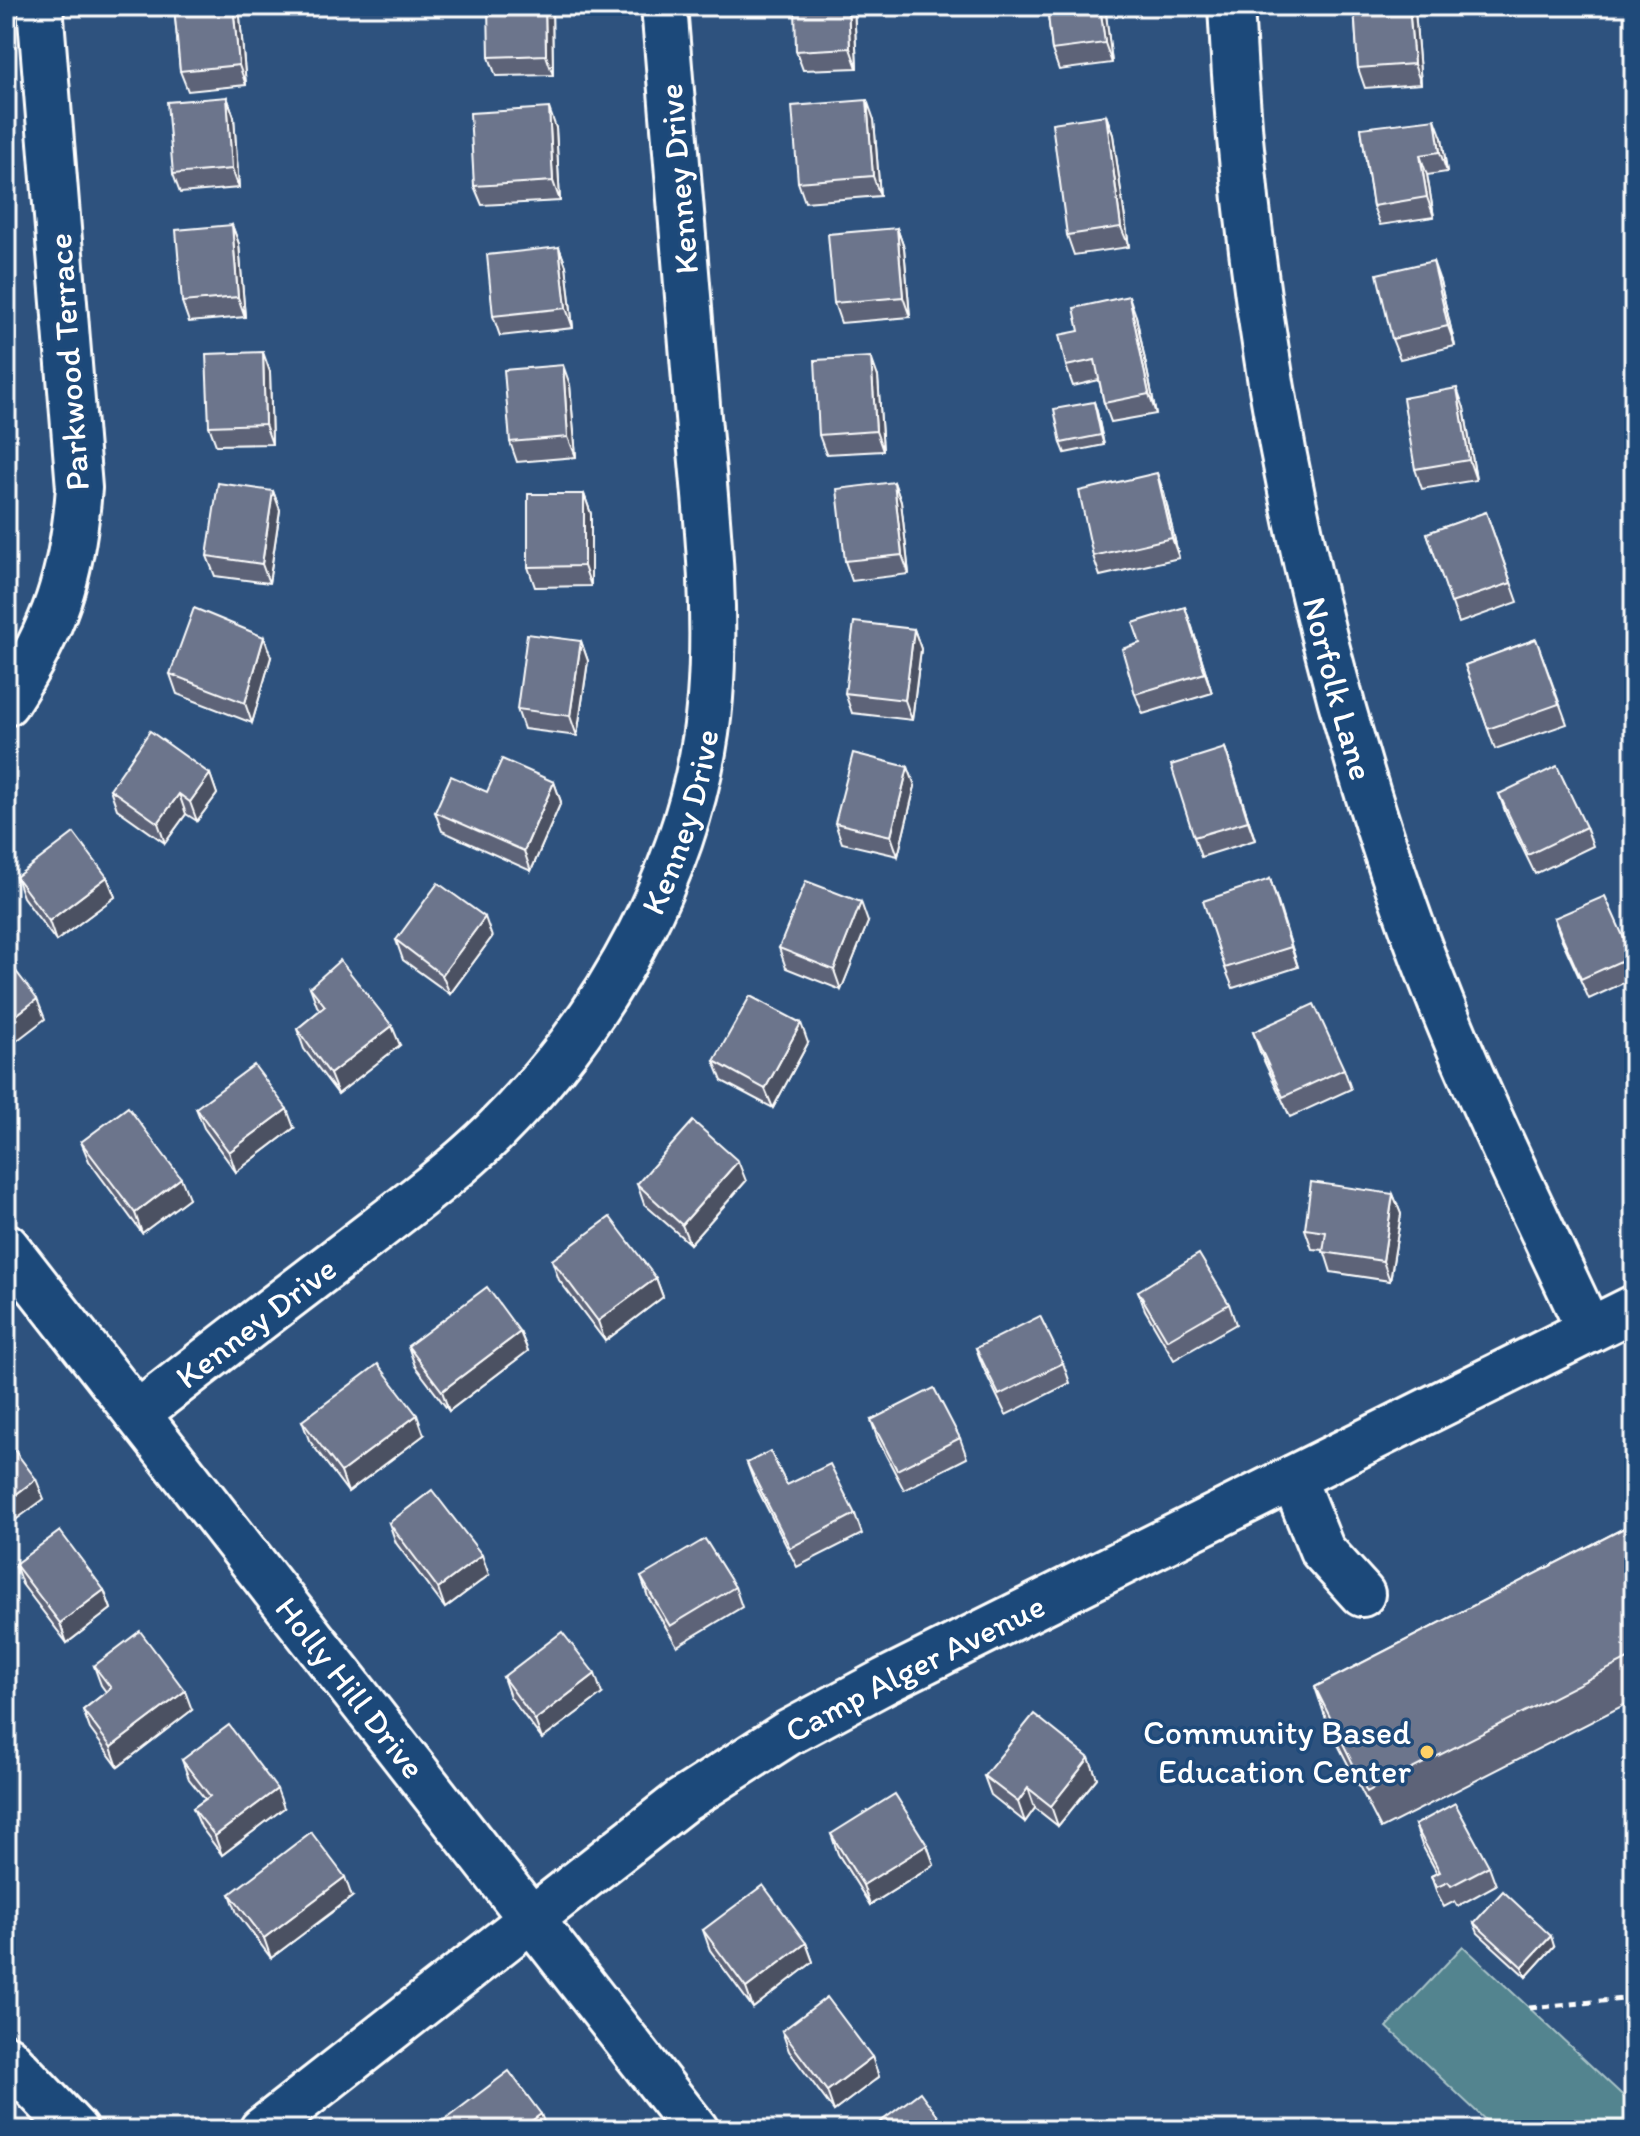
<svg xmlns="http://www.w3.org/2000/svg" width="1640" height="2136" font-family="Itim,sans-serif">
  <rect width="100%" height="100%" fill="#2e527e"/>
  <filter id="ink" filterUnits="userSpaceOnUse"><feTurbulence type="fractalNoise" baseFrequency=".0125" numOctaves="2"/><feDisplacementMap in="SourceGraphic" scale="16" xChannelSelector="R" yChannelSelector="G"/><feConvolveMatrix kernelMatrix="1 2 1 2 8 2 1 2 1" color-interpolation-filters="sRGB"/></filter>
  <g filter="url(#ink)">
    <path fill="#52848f" stroke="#a8c2c7" stroke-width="2" d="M1463,1946L1634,2106V2130H1496L1387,2027Z"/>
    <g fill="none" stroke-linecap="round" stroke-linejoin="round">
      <defs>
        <g id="minor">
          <path id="s1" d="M1231,6C1246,317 1303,616 1406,910C1456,1055 1525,1192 1589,1330"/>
          <path d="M6,703C55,628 72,577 79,488L40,6"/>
          <path id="s2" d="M6,1246L696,2130"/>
          <path id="s3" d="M137,1414C206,1360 276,1306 346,1253C396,1214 448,1177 493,1133C608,1019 697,860 710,698C718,596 704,494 696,393C685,264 675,135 664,6"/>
          <path d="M1293,1478L1322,1550L1362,1594"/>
          <path d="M6,2057L75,2130"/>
          <path id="s4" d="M262,2130L682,1801L788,1733L885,1681L1634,1308"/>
        </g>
      </defs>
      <use href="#minor" stroke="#fff" stroke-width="50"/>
      <path stroke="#fff" stroke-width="5" stroke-dasharray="8 6" stroke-linecap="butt" d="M1529,2008L1634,1998"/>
      <use href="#minor" stroke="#1f4a7a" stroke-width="44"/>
    </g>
    <g fill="#5d6478" stroke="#fff" stroke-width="2">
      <path d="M174,6H239L246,85L188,91L180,71Z"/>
      <path d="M552,6L553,75L496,76L489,57Z"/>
      <path d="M854,6L857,68L803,70L796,51Z"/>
      <path d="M1047,6H1105L1112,63L1059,70L1052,50Z"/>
      <path d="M1354,6H1414L1415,11L1421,84L1365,88L1358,68Z"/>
      <path d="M227,97L234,117L239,188L180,193L173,174Z"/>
      <path d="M1106,115L1113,135L1129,247L1074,255L1067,235Z"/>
      <path d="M874,120L880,196L805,202L798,182Z"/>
      <path d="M556,128L560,201L482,205L474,186Z"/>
      <path d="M1361,128L1442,138L1447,172L1427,175L1434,217L1380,225L1373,206Z"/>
      <path d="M232,225L239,244L245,317L189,322L182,302Z"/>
      <path d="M897,228L904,248L910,317L841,323L834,303Z"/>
      <path d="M559,247L566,266L573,328L500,336L493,316Z"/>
      <path d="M1440,281L1455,346L1400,359L1392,339Z"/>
      <path d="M1136,316L1156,414L1111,422L1104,403L1099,380L1073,386L1066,366L1079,331Z"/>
      <path d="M270,372L272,444L216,445L209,426Z"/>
      <path d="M878,377L883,451L826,454L819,435Z"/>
      <path d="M570,385L576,457L517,462L510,442Z"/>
      <path d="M1094,402L1097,412L1104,445L1065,453L1061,443Z"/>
      <path d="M1464,408L1476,480L1422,489L1415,469Z"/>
      <path d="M894,482L901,502L909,574L852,581L845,561Z"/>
      <path d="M273,491L280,510L269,583L215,576L207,556Z"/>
      <path d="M1164,493L1179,558L1100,576L1093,556Z"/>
      <path d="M584,494L591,514V586L535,587L528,567Z"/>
      <path d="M1486,512L1518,602L1459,623L1427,533Z"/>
      <path d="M1192,627L1212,693L1143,714L1135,694Z"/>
      <path d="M914,629L921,649L912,720L852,713L845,693Z"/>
      <path d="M1536,639L1567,724L1495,749L1465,665Z"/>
      <path d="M581,641L588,661L577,736L524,729L517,709Z"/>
      <path d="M271,657L252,723L177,694L170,674Z"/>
      <path d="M1225,748L1255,840L1201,857L1194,837Z"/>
      <path d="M908,767L915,786L898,856L842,843L835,823Z"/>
      <path d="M210,774L217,794L197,821L186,814L165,843L117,809L110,789Z"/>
      <path d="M554,782L561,802L531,871L442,831L435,812L487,792Z"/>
      <path d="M1499,794L1586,827L1593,846L1535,874L1506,814Z"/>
      <path d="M16,877H107L115,897L56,941L23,897Z"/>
      <path d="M1270,879L1298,967L1233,988L1225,968Z"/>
      <path d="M1554,918L1632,956L1634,962V978L1589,999L1561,938Z"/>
      <path d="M868,922L841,990L786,968L779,948Z"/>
      <path d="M492,937L450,994L403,960L396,940Z"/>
      <path d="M310,987L400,1045L338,1094L304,1049L297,1029L320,1010L317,1006Z"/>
      <path d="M1253,1032L1344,1069L1351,1089L1290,1117L1260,1052Z"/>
      <path d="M808,1043L773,1108L722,1081L714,1061Z"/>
      <path d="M196,1108L294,1128L236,1172L204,1128Z"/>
      <path d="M81,1142L189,1198L142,1233L89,1161Z"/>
      <path d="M746,1181L690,1244L644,1204L637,1184Z"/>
      <path d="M1393,1194L1401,1214L1390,1281L1331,1272L1324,1250L1312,1249L1305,1229Z"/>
      <path d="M552,1260L656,1278L663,1297L605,1341L559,1280Z"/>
      <path d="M1138,1291L1229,1304L1236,1324L1174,1360L1145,1310Z"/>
      <path d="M520,1332L528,1351L449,1411L415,1366L408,1346Z"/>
      <path d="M976,1348L1063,1363L1070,1383L1006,1415L983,1367Z"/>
      <path d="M871,1420L960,1438L967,1458L904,1490L878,1440Z"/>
      <path d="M302,1421L424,1435L348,1492L309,1440Z"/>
      <path d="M747,1463L787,1485L855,1514L862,1534L797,1567L754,1482Z"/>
      <path d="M389,1523L489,1575L445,1608L396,1543Z"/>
      <path d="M1634,1523V1700L1381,1829L1328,1725L1315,1687Z"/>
      <path d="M15,1564L104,1590L111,1609L67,1643L22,1584Z"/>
      <path d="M641,1577L735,1587L742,1607L677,1646L648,1597Z"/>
      <path d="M94,1666L192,1710L118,1767L90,1729L83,1710L106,1692L101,1685Z"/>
      <path d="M503,1677L602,1694L542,1739L510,1697Z"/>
      <path d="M1089,1758L1097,1778L1058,1826L1035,1808L1025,1822L991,1795L984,1776Z"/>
      <path d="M182,1760L284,1808L222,1855L201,1827L193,1808L205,1799L189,1779Z"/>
      <path d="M1415,1825L1489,1866L1496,1885L1458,1906L1455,1901L1444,1907L1438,1896L1431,1876L1437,1873L1422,1845Z"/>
      <path d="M831,1834L927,1845L934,1865L870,1905L838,1854Z"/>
      <path d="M230,1894L352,1897L271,1958L237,1913Z"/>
      <path d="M1474,1923L1554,1946L1526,1977L1478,1933Z"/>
      <path d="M703,1930L806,1943L813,1962L753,2008L710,1950Z"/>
      <path d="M782,2031L872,2057L879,2077L834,2111L789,2051Z"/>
    </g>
    <g fill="#4c5162" stroke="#fff" stroke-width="2">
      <path d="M233,6H239L246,85L239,65Z"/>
      <path d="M545,6H552L553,75L546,55Z"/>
      <path d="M848,6H854L857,68L850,48Z"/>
      <path d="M1100,6H1105L1112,63L1105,43Z"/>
      <path d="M1409,6H1414L1415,11L1421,84L1414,64Z"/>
      <path d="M227,97L234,117L239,188L232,169Z"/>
      <path d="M867,100L874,120L880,196L873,176Z"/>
      <path d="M549,108L556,128L560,201L553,181Z"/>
      <path d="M1106,115L1113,135L1129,247L1121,227Z"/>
      <path d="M1435,119L1442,138L1447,172L1440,152Z"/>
      <path d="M1420,155L1427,175L1434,217L1427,197Z"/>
      <path d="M232,225L239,244L245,317L238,297Z"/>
      <path d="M897,228L904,248L910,317L903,297Z"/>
      <path d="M559,247L566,266L573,328L566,308Z"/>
      <path d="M1433,261L1440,281L1455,346L1448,326Z"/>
      <path d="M1129,296L1136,316L1156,414L1149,394Z"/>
      <path d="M263,352L270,372L272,444L265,424Z"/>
      <path d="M871,357L878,377L883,451L876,431Z"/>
      <path d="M563,365L570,385L576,457L568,437Z"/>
      <path d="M1457,388L1464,408L1476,480L1469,460Z"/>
      <path d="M1094,402L1097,412L1104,445L1101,435Z"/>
      <path d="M1157,473L1164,493L1179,558L1172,538Z"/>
      <path d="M894,482L901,502L909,574L902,555Z"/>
      <path d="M273,491L280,510L269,583L262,564Z"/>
      <path d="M584,494L591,514V586L584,566Z"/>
      <path d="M1185,607L1192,627L1212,693L1205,673Z"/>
      <path d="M914,629L921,649L912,720L905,700Z"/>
      <path d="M264,637L271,657L252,723L245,703Z"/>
      <path d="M581,641L588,661L577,736L570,716Z"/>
      <path d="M1225,748L1232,768L1255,840L1248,821Z"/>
      <path d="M908,767L915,786L898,856L891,836Z"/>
      <path d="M210,774L217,794L197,821L190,802Z"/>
      <path d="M554,782L561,802L531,871L524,851Z"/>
      <path d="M179,794L186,814L165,843L158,823Z"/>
      <path d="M107,877L115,897L56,941L49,921Z"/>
      <path d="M1270,879L1277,899L1298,967L1291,947Z"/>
      <path d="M861,902L868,922L841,990L834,970Z"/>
      <path d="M485,917L492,937L450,994L442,975Z"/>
      <path d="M37,999L45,1019L6,1049V1023Z"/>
      <path d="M801,1023L808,1043L773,1108L765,1089Z"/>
      <path d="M392,1026L400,1045L338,1094L330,1074Z"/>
      <path d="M287,1109L294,1128L236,1172L229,1152Z"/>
      <path d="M738,1161L746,1181L690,1244L682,1225Z"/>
      <path d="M181,1178L189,1198L142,1233L135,1213Z"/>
      <path d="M1393,1194L1401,1214L1390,1281L1383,1261Z"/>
      <path d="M656,1278L663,1297L605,1341L598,1321Z"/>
      <path d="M520,1332L528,1351L449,1411L442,1391Z"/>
      <path d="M417,1415L424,1435L348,1492L341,1472Z"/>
      <path d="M36,1479L44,1499L6,1527V1502Z"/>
      <path d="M482,1555L489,1575L445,1608L438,1588Z"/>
      <path d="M104,1590L111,1609L67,1643L60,1623Z"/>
      <path d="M595,1674L602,1694L542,1739L535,1720Z"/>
      <path d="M185,1691L192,1710L118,1767L111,1747Z"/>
      <path d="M1089,1758L1097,1778L1058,1826L1051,1806Z"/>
      <path d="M1028,1788L1035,1808L1025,1822L1018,1802Z"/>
      <path d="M277,1789L284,1808L222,1855L215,1836Z"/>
      <path d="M927,1845L934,1865L870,1905L863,1885Z"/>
      <path d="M345,1877L352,1897L271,1958L264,1938Z"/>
      <path d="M1551,1936L1554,1946L1526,1977L1522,1967Z"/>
      <path d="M806,1943L813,1962L753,2008L746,1988Z"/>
      <path d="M872,2057L879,2077L834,2111L827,2091Z"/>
      <path d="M541,2114L547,2130H519Z"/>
    </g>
    <g fill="#6c748c" stroke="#fff" stroke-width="2">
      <path d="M174,6H233L239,65L180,71Z"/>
      <path d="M488,6H545L546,55L489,57Z"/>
      <path d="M795,6H848L850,48L796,51Z"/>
      <path d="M1047,6H1100L1105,43L1052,50Z"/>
      <path d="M1354,6H1409L1414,64L1358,68Z"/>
      <path d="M227,97L232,169L173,174L167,102Z"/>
      <path d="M867,100L873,176L798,182L792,106Z"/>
      <path d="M549,108L553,181L474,186L470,113Z"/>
      <path d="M1106,115L1121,227L1067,235L1052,123Z"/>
      <path d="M1435,119L1440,152L1420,155L1427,197L1373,206L1361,128Z"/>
      <path d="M232,225L238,297L182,302L176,230Z"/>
      <path d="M897,228L903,297L834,303L828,234Z"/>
      <path d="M559,247L566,308L493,316L487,255Z"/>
      <path d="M1433,261L1448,326L1392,339L1377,274Z"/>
      <path d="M1129,296L1149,394L1104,403L1095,360L1066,366L1059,335L1079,331L1074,308Z"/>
      <path d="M263,352L265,424L209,426L206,354Z"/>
      <path d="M871,357L876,431L819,435L815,360Z"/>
      <path d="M563,365L568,437L510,442L504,370Z"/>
      <path d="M1457,388L1469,460L1415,469L1403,398Z"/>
      <path d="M1094,402L1101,435L1061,443L1054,409Z"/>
      <path d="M1157,473L1172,538L1093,556L1079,491Z"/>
      <path d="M894,482L902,555L845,561L837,489Z"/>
      <path d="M218,483L273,491L262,564L207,556Z"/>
      <path d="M528,494H584V566L528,567Z"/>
      <path d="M1486,512L1511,583L1451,603L1427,533Z"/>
      <path d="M1185,607L1205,673L1135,694L1122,649L1140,643L1133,623Z"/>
      <path d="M194,608L264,637L245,703L170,674Z"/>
      <path d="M854,622L914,629L905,700L845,693Z"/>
      <path d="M527,634L581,641L570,716L517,709Z"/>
      <path d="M1536,639L1559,704L1488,729L1465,665Z"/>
      <path d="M150,731L210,774L190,802L179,794L158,823L110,789Z"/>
      <path d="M1225,748L1248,821L1194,837L1171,765Z"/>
      <path d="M853,753L908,767L891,836L835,823Z"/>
      <path d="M502,759L554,782L524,851L435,812L451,776L487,792Z"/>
      <path d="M1557,766L1586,827L1528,855L1499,794Z"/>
      <path d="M74,833L107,877L49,921L16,877Z"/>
      <path d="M1270,879L1291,947L1225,968L1203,901Z"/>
      <path d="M806,881L861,902L834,970L779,948Z"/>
      <path d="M438,883L485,917L442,975L396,940Z"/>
      <path d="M1605,896L1632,956L1581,979L1554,918Z"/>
      <path d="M6,958L37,999L6,1023Z"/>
      <path d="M340,960L392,1026L330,1074L297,1029L325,1006L310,987Z"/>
      <path d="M750,996L801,1023L765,1089L714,1061Z"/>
      <path d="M1314,1004L1344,1069L1283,1097L1253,1032Z"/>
      <path d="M254,1065L287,1109L229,1152L196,1108Z"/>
      <path d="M128,1107L181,1178L135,1213L81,1142Z"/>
      <path d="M693,1121L738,1161L682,1225L637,1184Z"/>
      <path d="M1311,1182L1393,1194L1383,1261L1323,1252L1326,1232L1305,1229Z"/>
      <path d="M610,1217L656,1278L598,1321L552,1260Z"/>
      <path d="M1199,1254L1229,1304L1167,1340L1138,1291Z"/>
      <path d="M487,1287L520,1332L442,1391L408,1346Z"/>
      <path d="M1040,1316L1063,1363L999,1395L976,1348Z"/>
      <path d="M378,1364L417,1415L341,1472L302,1421Z"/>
      <path d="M934,1388L960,1438L897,1470L871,1420Z"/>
      <path d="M6,1439L36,1479L6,1502Z"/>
      <path d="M770,1451L787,1485L830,1464L855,1514L790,1548L747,1463Z"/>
      <path d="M432,1490L482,1555L438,1588L389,1523Z"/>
      <path d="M1634,1523V1656L1367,1792L1315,1687Z"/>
      <path d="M60,1531L104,1590L60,1623L15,1564Z"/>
      <path d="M705,1539L735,1587L670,1626L641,1577Z"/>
      <path d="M140,1631L185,1691L111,1747L83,1710L111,1688L94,1666Z"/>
      <path d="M562,1632L595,1674L535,1720L503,1677Z"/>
      <path d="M1034,1714L1089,1758L1051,1806L1028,1788L1018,1802L984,1776Z"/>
      <path d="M229,1725L277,1789L215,1836L193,1808L210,1796L182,1760Z"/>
      <path d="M895,1794L927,1845L863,1885L831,1834Z"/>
      <path d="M1455,1803L1489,1866L1451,1886L1448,1882L1437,1887L1431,1876L1440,1872L1415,1825Z"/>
      <path d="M311,1832L345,1877L264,1938L230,1894Z"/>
      <path d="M763,1885L806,1943L746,1988L703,1930Z"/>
      <path d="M1503,1891L1551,1936L1522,1967L1474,1923Z"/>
      <path d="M827,1997L872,2057L827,2091L782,2031Z"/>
      <path d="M509,2071L541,2114L519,2130H431Z"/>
      <path d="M920,2092L948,2130H878L875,2126Z"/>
    </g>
  </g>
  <circle fill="#ffd166" stroke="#1f4a7a" stroke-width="3" cx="1427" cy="1752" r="8"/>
  <g text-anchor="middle" stroke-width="7" stroke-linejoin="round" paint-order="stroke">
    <g font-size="34" fill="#fff" stroke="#1f4a7a">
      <text transform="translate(678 179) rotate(-95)" y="12">Kenney Drive</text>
      <text transform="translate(68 362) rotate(-94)" y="12">Parkwood Terrace</text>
      <text dy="12" stroke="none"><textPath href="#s1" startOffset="692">Norfolk Lane</textPath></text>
      <text dy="12" stroke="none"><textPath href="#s3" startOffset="822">Kenney Drive</textPath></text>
      <text dy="12" stroke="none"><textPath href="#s3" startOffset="150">Kenney Drive</textPath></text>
      <text dy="12" stroke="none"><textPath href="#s4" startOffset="802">Camp Alger Avenue</textPath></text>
      <text dy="12" stroke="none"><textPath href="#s2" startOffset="560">Holly Hill Drive</textPath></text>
    </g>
    <g font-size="34" fill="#fff" stroke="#1f4a7a" text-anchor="end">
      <text x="1411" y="1744">Community Based<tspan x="1411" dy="39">Education Center</tspan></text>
    </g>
  </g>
  <rect width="1640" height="2136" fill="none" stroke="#1f4a7a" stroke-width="32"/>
  <rect x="16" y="16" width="1608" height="2104" fill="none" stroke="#fff" stroke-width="3" filter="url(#ink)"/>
</svg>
